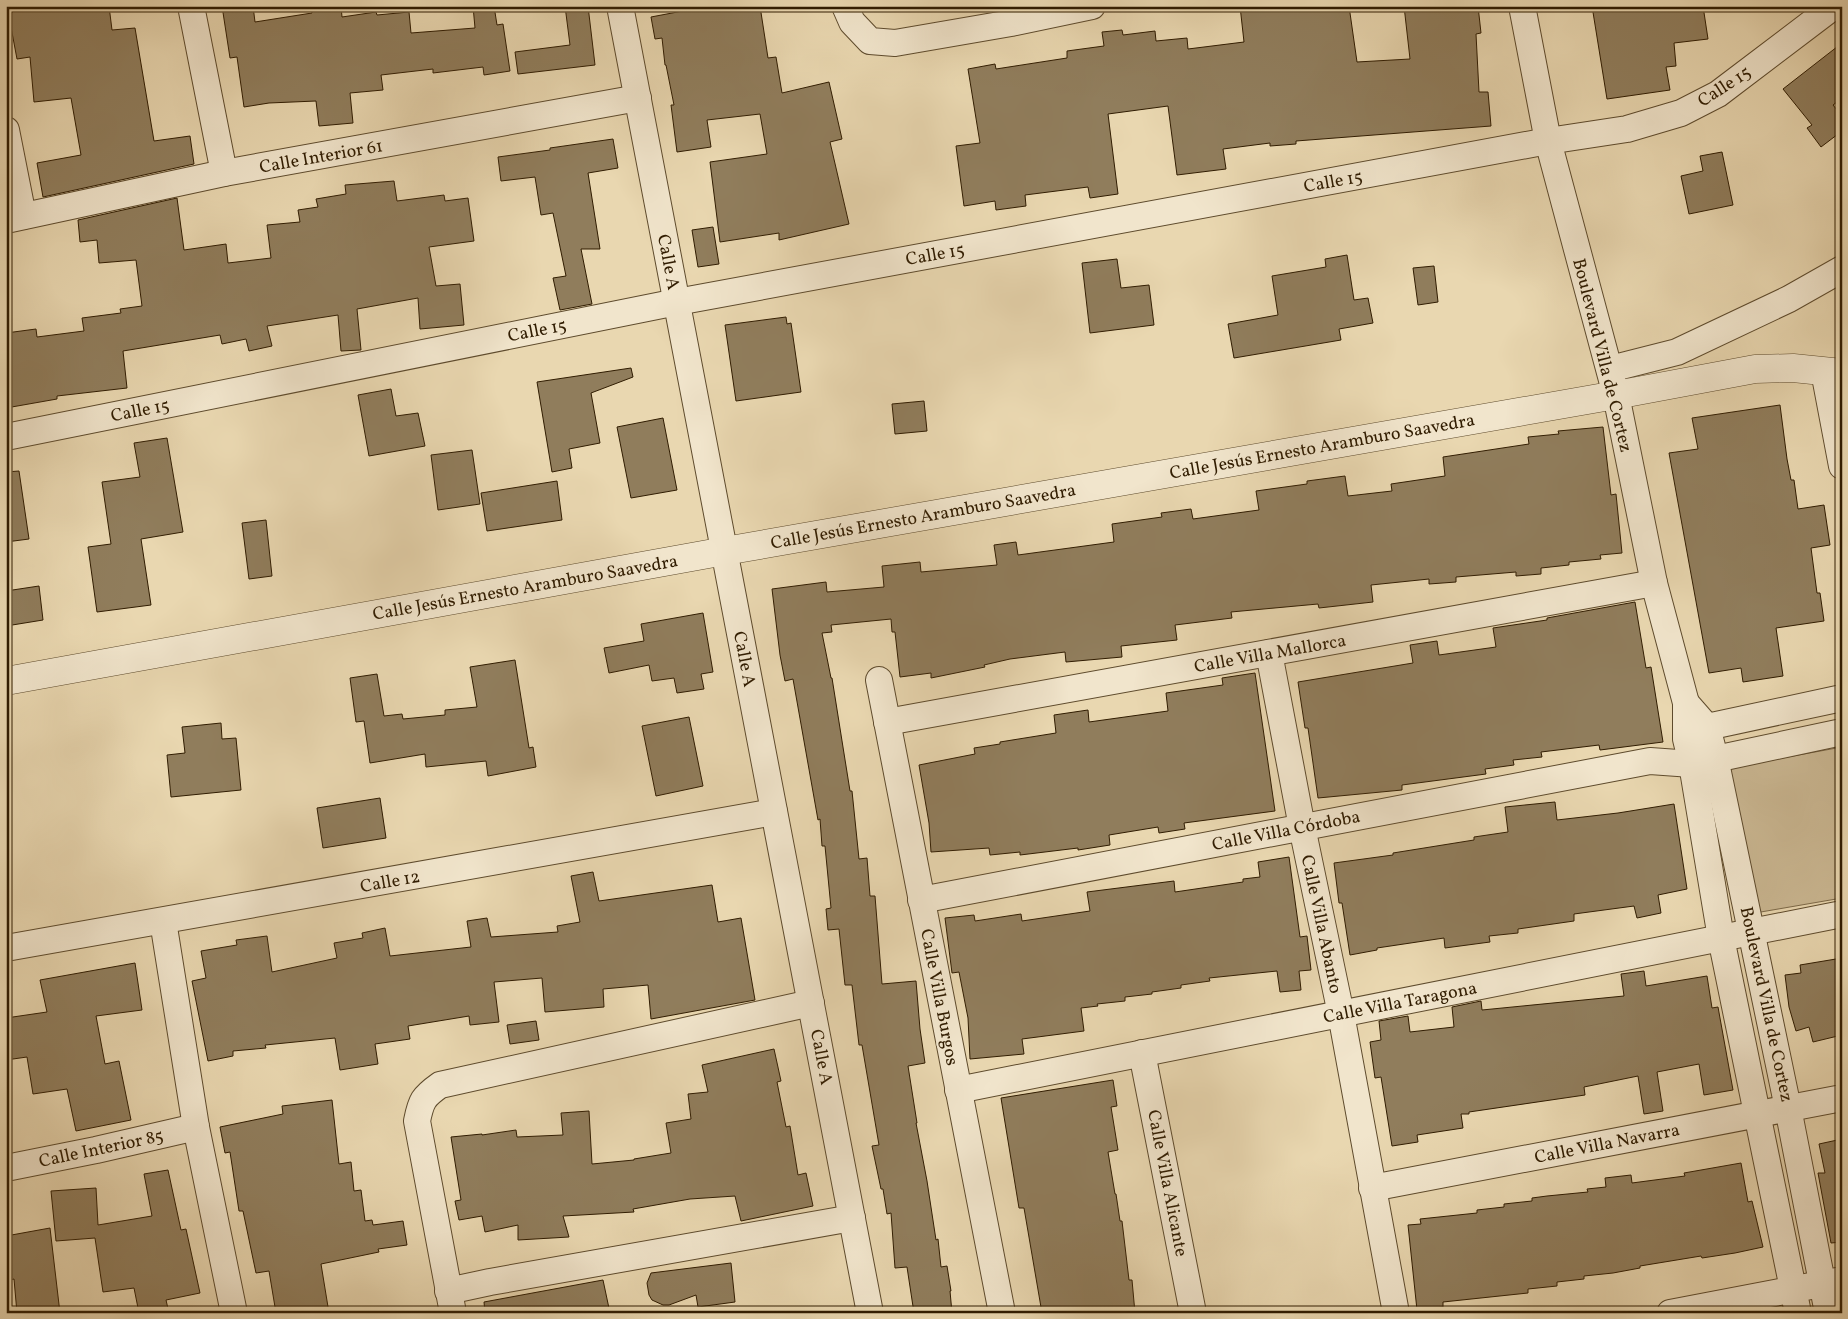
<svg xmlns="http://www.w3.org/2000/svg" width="1848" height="1319" font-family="Vollkorn,serif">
  <rect width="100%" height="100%" fill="#e9d7b0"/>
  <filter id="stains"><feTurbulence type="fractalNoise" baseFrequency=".004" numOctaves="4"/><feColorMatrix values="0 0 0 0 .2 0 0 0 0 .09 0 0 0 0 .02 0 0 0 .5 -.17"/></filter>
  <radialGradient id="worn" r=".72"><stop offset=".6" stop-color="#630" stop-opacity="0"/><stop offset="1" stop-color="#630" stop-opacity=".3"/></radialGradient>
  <path fill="#cab792" stroke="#7d6a4a" d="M1842,747V898L1755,913L1728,768Z"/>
  <g fill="#907d5c" stroke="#301c01">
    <path d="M7,6H109L112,30L135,28L154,141L190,136L194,164L43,197L37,163L81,155L71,98L34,102L30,57L17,59Z"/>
    <path d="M222,6H253L255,22L312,13L311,6H341L342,17L376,12L377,15L409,12L411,33L475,28L473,6H494L497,25L503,24L510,71L484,75L483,67L433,73V69L381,75L383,90L350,93L353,123L319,126L316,101L269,103L244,107L237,57L230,58Z"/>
    <path d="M565,6H588L595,65L518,74L515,52L570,45Z"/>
    <path d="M709,6H760L768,58L776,57L782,93L829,82L842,139L830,142L849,224L779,240V233L720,242L710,162L767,154L760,114L707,120L711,147L677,152L671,105H674L666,65H665L662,38L655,39L651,17Z"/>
    <path d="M1240,6H1349L1357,62L1410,59L1404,6H1478L1481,33L1476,34L1479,92H1488L1491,126L1296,141V144L1270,146V143L1223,149L1226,169L1177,175L1168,106L1108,114L1118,194L1090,198L1088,187L1025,195L1026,206L996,210L995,201L964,206L956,146L980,143L968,69L995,64L996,69L1067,58V51L1104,46L1102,32L1122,30L1123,35L1155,31L1156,41L1187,38L1188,49L1244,42Z"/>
    <path d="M1592,6H1703L1708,39L1674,43L1676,66L1666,67L1670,90L1607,99Z"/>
    <path d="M1842,43V98L1833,105L1842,116V131L1821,147L1807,128L1812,125L1783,89Z"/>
    <path d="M613,139L618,168L588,173L600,249H581L592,304L560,310L553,278L566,276L553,213L541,215L535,177L501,181L498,157L550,150V148Z"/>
    <path d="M1722,152L1733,205L1689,214L1681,176L1703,171L1700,156Z"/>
    <path d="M394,181L397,201L444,195L445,201L468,198L474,241L429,247L436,286L460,284L464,325L420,329L418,298L357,309L361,350L341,351L338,315L267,326L272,346L249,351L246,339L222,344L220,335L123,351L127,388L57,396V399L6,408V333L36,329L37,337L84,331L82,318L121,313L120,309L142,306L136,260L99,263L97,240L80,242L78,220L177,198L184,250L226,244L228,263L271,258L267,225L300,222L298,210L318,207L316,199L346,194L345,185Z"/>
    <path d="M713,227L719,264L698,267L692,230Z"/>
    <path d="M1347,255L1354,300L1368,298L1373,323L1339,329L1341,340L1234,358L1228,324L1278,315L1272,276L1326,267L1325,259Z"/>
    <path d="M1117,259L1121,288L1149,285L1154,325L1090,333L1082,263Z"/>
    <path d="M1434,266L1438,302L1418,305L1413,268Z"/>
    <path d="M786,317L787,324L791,323L801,392L736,401L725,325Z"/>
    <path d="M631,368L633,377L591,393L600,443L569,449L572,468L552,472L537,382Z"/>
    <path d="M391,389L396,416L418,413L425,446L369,456L358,395Z"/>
    <path d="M924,401L927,431L895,434L892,404Z"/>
    <path d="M1780,405L1787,459L1791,480H1794L1798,509L1824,505L1830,545L1811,548L1817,593H1820L1824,621L1776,628L1783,676L1743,682L1741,668L1709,673L1669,453L1698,449L1692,418Z"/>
    <path d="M663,418L677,490L631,498L617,427Z"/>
    <path d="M1603,427L1611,495L1616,494L1622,553L1600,555L1601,559L1569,562V565L1541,568V574L1516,576V572L1456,577V582L1429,584V579L1371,585L1373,602L1319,608L1318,604L1231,612L1232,618L1175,625L1177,640L1121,646L1122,657L1066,662L1065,652L1010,659L984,665L985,667L931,678V673L900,677L895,632H892L891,619L831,625L832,632L822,633L831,678H832L850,791H852L859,859L867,858L870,896H875L882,984L916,981L920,1029L925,1063L908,1066L917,1123H916L927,1181L936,1240L938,1239L941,1267L947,1266L951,1291H950L952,1313H914L907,1267L895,1268L891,1213L887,1214L883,1189H881L872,1146L879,1145L862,1045H859L852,985H845L839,929L828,930L826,909L831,908L825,846H822L820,819L818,820L793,679L785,681L780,655L772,589L826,582L827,592L884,587L882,566L920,562L921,572L997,565L994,545L1016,542L1018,555L1114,542L1112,524L1162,517L1161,513L1191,509L1193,519L1259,510L1256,491L1307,484V481L1345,476L1348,496L1392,491L1391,484L1445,476L1443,457L1529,444L1528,437L1559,434L1558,431Z"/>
    <path d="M167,438L183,532L141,539L151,605L97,612L88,547L111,544L102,482L140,477L134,443Z"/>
    <path d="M472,450L480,504L438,510L431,455Z"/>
    <path d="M19,471L29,539L6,542V472Z"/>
    <path d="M557,481L562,520L487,531L481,493Z"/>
    <path d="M266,520L272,576L249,579L242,523Z"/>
    <path d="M39,586L43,620L6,626V591Z"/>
    <path d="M1635,602L1646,668L1651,667L1663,742L1600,750L1599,745L1541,752L1542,757L1513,760L1514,765L1485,769L1486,774L1402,785V790L1318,798L1308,728H1305L1298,682L1413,663L1410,645L1437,641L1439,655L1496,647L1493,628L1547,620V618Z"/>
    <path d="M703,613L713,672L701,674L704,689L677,693L674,678L652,681L649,665L609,673L604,648L644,641L641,624Z"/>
    <path d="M515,660L529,748L533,747L536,767L488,776L486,761L426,767L425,754L370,763L364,721L356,722L350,678L377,674L384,716L402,714L403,719L445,715V710L477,707L470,667Z"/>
    <path d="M1255,673L1275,811L1184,823L1185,829L1159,833L1158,827L1109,835L1110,845L1078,850V848L1020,855V852L990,855L989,848L931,852L929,823L919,765L975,754L974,748L1000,744V742L1056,733L1054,715L1088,710L1089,722L1168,711L1166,693L1223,685L1222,678Z"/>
    <path d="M689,717L703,786L656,796L642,726Z"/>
    <path d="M221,723L222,739L236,738L241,790L171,797L167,755L185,753L182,727Z"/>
    <path d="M380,798L386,838L323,848L317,808Z"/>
    <path d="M1555,802L1557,820L1618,813L1674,804L1687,889L1658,895L1661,913L1637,918L1634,906L1574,914V921L1518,929V933L1489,936L1490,942L1445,948L1444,938L1377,948V950L1350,955L1342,903H1339L1334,863L1393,855V853L1474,840V837L1508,832L1505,807Z"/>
    <path d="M1289,857L1300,937L1307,936L1311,970L1299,971L1301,990L1280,992L1277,971L1209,978L1210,981L1181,985V988L1152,992V994L1125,997V1001L1097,1004L1098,1006L1081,1008L1084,1031L1022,1039L1024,1054L970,1059L968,1018L959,972L952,973L945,918L974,915L975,921L1021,914L1022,921L1090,911L1087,892L1174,881L1175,892L1243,882V879L1260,877L1258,862Z"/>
    <path d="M593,872L599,901L712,885L718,922L741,918L755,1000L651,1019L648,985L603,989L604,1007L545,1012L542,978L494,982L499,1022L470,1025L469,1016L408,1026L410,1039L375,1044L378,1064L340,1070L335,1038L265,1045L266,1048L233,1051V1056L208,1061L192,981L206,978L201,951L237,945L236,940L267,936L272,972L337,958L334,943L363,938L362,933L385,928L390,956L471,947L467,921L487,918L491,937L558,932L557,926L580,922L571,876Z"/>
    <path d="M1842,958V1035L1813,1042L1809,1027L1796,1031L1789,1007L1785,975L1801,973L1800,965Z"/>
    <path d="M135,963L142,1010L96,1016L105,1064L119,1061L131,1120L76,1131L67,1089L33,1094L27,1057L6,1060V1018L47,1012L40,980Z"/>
    <path d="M1644,971L1646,986L1707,976L1712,1008L1718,1007L1733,1090L1704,1095L1699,1064L1657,1072L1663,1111L1644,1114L1638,1076L1584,1087L1585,1095L1469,1112V1114H1461L1463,1128L1417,1135L1418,1142L1392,1146L1381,1077L1375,1078L1370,1042L1381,1040L1379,1021L1408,1016L1410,1032L1454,1027L1452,1007L1481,1001L1482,1010L1624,996L1621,974Z"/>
    <path d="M536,1021L539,1040L510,1044L507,1025Z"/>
    <path d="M774,1049L781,1081L777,1082L786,1127L790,1126L798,1175L806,1173L813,1206L741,1221L735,1196L690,1199L633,1209L634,1212L563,1216L569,1237L518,1240V1225L485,1232L482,1216L459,1220L455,1201L461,1200L451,1137L482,1134V1135L516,1130L517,1137L563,1135L561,1113L589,1111L592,1164L634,1160V1159L671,1153L666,1123L691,1119L688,1094L708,1092L702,1065Z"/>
    <path d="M1113,1080L1117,1106L1111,1107L1118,1150L1108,1152L1115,1194H1116L1120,1221H1122L1129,1280H1132L1135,1313H1042L1024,1208H1019L1001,1098Z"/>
    <path d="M332,1100L339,1164L351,1162L354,1191L361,1190L365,1221L372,1220L373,1225L403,1221L407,1245L378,1249L379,1252L321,1264L329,1313H276L269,1271L256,1273L243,1211H239L230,1152L225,1153L220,1127L283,1114L282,1106Z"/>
    <path d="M1842,1139V1242L1831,1243L1818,1173H1825L1819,1144Z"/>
    <path d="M1741,1163L1748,1202L1752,1201L1763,1247L1735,1253L1702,1258L1701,1256L1640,1266V1268L1613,1273L1584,1276V1279L1557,1282V1286L1528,1289V1293L1443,1302V1307L1417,1310L1408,1225L1421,1224L1420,1219L1477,1213V1210L1504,1207V1204L1532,1201V1198L1547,1196L1588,1192L1587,1189L1606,1187L1605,1178L1631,1175L1632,1183L1685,1176L1684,1173Z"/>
    <path d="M168,1170L181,1230L186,1229L200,1293L166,1300L169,1313H139L134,1288L103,1292L95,1238L56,1241L51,1191L96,1188L98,1225L152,1216L144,1174Z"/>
    <path d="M50,1228L60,1313H17L14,1279L6,1281V1236Z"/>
    <path d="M731,1263L735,1302L698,1307L696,1295L669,1305H663L652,1300L649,1295L647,1283L651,1273Z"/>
    <path d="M603,1280L610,1313H485L484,1302Z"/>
  </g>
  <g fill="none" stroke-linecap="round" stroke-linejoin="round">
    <defs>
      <g id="minor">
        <path d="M191,6L224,173"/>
        <path d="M620,6L870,1313"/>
        <path d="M845,6L852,22L870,41L895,43L1011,23L1092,6"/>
        <path d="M1522,6L1548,141L1616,395L1654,583L1686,703V739L1692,764L1721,938L1798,1313"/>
        <path d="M6,130L23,216"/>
        <path d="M6,220L224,173L638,98"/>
        <path d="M1610,369L1677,352L1789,299L1842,269"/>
        <path d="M1824,371L1842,466"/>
        <path d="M6,437L677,302L1548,141L1627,129L1681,113L1718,94L1834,6"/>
        <path d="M1269,653L1302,827L1341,1014L1396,1313"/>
        <path d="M879,680L1002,1313"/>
        <path d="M1686,703L1707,727L1715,758L1788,1108L1828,1313"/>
        <path d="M887,722L1654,583"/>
        <path d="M1692,736L1707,727L1842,698"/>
        <path d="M921,900L1650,761L1692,764L1842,732"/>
        <path d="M163,921L196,1127L234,1313"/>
        <path d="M6,948L774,812"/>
        <path d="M1142,1053L1193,1313"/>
        <path d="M958,1090L1842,914"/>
        <path d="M6,1168L96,1150L196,1127"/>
        <path d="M1372,1188L1842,1098"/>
        <path d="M448,1291L490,1282L852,1218"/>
        <path d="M453,1313L417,1121C421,1101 423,1097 440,1085L811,1003"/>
        <path d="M1670,1313L1842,1280"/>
      </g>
      <path id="tertiary" d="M6,681L725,551L1616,395L1755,369L1793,368L1842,373"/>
    </defs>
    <use href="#minor" stroke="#5e4b2d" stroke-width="28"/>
    <use href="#tertiary" stroke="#5e4b2d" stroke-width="29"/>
    <use href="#minor" stroke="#f1e5cc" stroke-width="26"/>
    <use href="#tertiary" stroke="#f1e5cc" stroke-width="28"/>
  </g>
  <g text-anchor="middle" stroke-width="4" stroke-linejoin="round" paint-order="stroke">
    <g font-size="18" fill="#301c01" stroke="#f1e5cc">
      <text transform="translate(1724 86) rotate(-33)" y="6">Calle 15</text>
      <text transform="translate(321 156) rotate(-10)" y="6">Calle Interior 61</text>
      <text transform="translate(1333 181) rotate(-10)" y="6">Calle 15</text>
      <text transform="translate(935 254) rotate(-10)" y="6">Calle 15</text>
      <text transform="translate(669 262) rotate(79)" y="6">Calle A</text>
      <text transform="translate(537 330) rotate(-11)" y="6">Calle 15</text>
      <text transform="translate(1603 355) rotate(76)" y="6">Boulevard Villa de Cortez</text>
      <text transform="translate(140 410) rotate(-11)" y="6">Calle 15</text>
      <text transform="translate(1322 446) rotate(-10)" y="6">Calle Jesús Ernesto Aramburo Saavedra</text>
      <text transform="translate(923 516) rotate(-10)" y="6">Calle Jesús Ernesto Aramburo Saavedra</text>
      <text transform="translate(525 587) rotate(-10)" y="6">Calle Jesús Ernesto Aramburo Saavedra</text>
      <text transform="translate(1270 653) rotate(-10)" y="6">Calle Villa Mallorca</text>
      <text transform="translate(745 659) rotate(79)" y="6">Calle A</text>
      <text transform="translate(1286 830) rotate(-11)" y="6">Calle Villa Córdoba</text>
      <text transform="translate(390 881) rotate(-10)" y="6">Calle 12</text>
      <text transform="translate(1322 924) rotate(78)" y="6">Calle Villa Abanto</text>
      <text transform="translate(940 997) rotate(79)" y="6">Calle Villa Burgos</text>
      <text transform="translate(1400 1002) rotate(-11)" y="6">Calle Villa Taragona</text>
      <text transform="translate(1767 1004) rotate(78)" y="6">Boulevard Villa de Cortez</text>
      <text transform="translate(822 1057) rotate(79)" y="6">Calle A</text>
      <text transform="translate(1607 1143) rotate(-11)" y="6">Calle Villa Navarra</text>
      <text transform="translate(101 1148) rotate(-12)" y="6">Calle Interior 85</text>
      <text transform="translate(1168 1183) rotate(79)" y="6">Calle Villa Alicante</text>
    </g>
  </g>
  <rect width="1848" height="1319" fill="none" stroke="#e9d7b0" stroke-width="25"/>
  <rect x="8" y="8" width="1833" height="1304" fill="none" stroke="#301c01" stroke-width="2.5"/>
  <rect x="12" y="12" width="1823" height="1294" fill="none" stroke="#301c01"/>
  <rect width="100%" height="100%" filter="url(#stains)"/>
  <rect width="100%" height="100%" fill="url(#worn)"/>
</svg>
